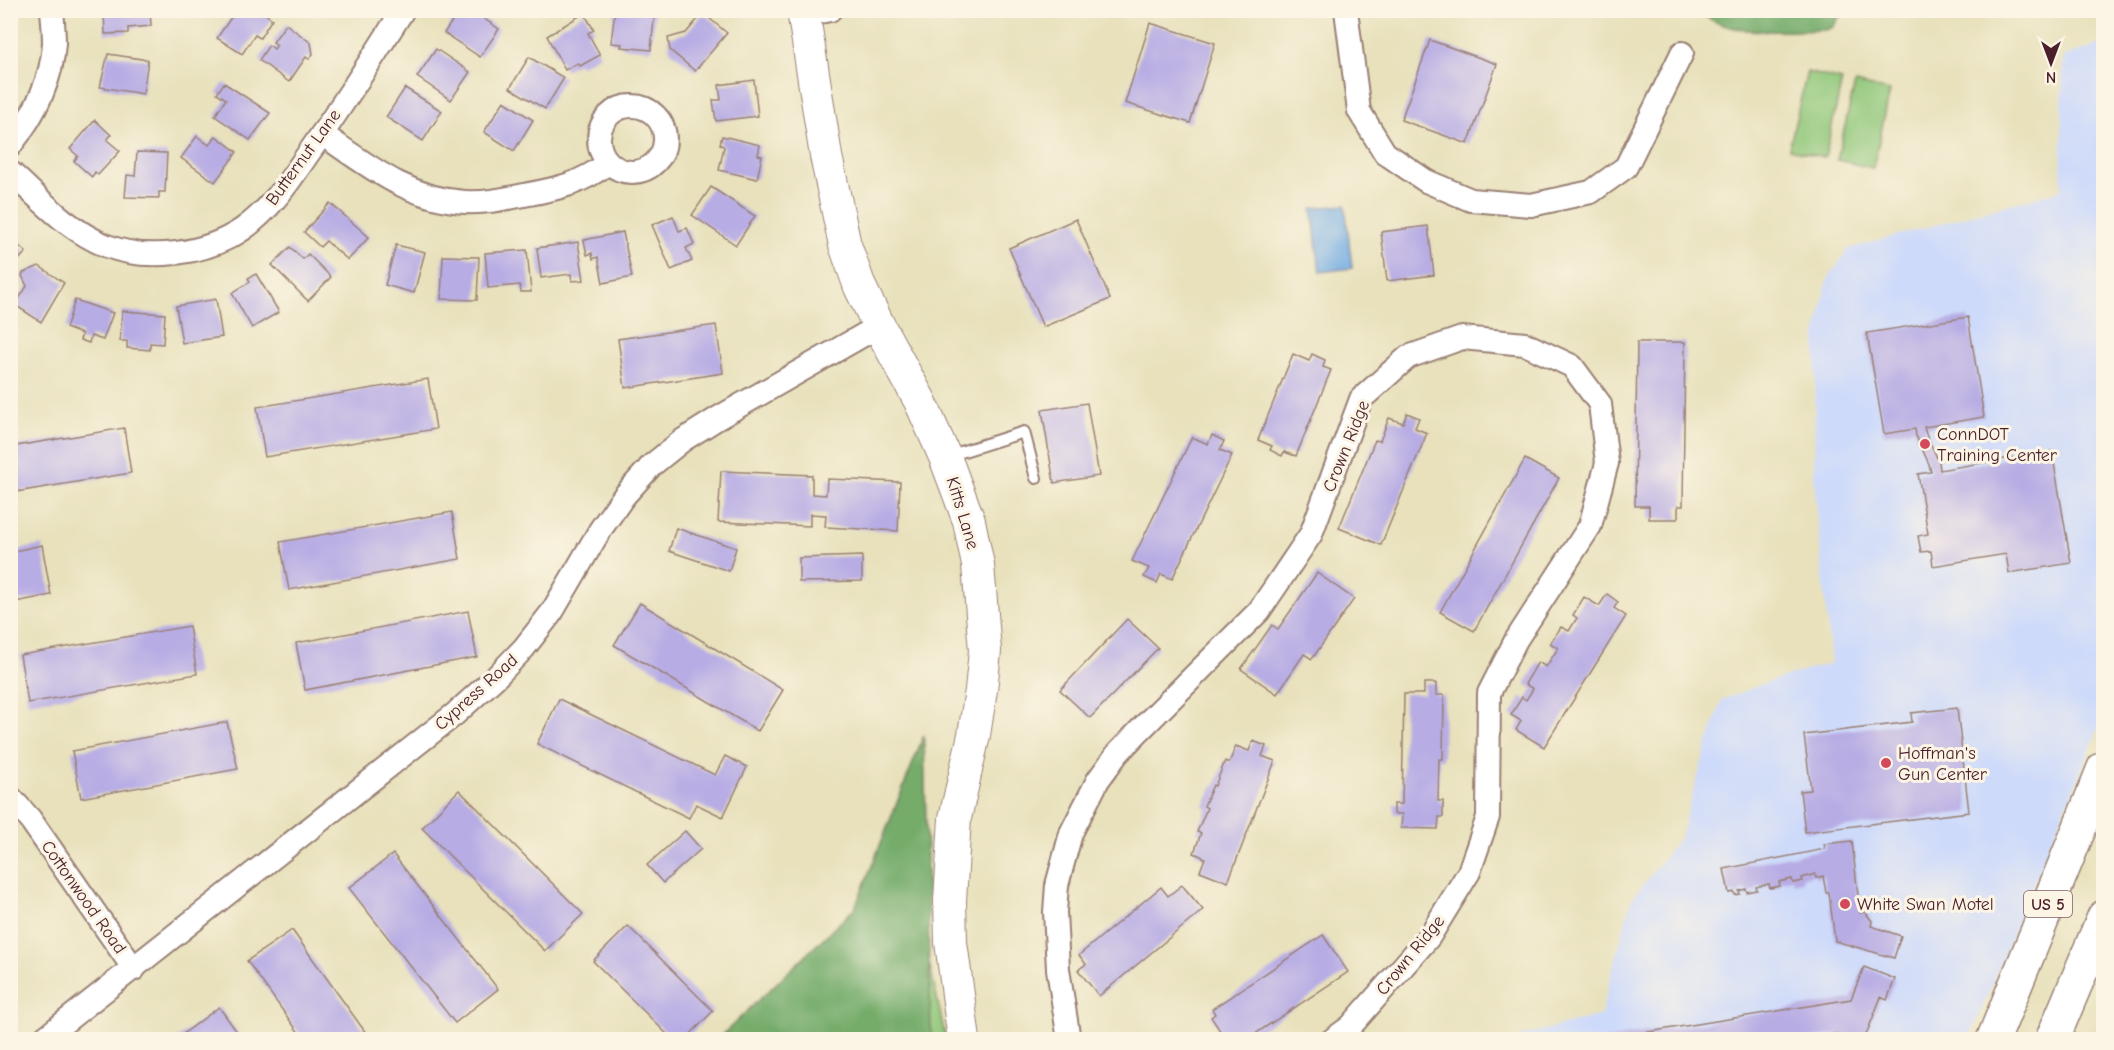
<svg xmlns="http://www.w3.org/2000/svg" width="2114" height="1050" font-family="'Comic Neue',sans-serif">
  <rect width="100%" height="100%" fill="#fcf5e5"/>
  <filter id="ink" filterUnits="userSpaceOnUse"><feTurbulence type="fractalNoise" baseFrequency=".0167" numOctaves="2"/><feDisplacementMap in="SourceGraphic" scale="12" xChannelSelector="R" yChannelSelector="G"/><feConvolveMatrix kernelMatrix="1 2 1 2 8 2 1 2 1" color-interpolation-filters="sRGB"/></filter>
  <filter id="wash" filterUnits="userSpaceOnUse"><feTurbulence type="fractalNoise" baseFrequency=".008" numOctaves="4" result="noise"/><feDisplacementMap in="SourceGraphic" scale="24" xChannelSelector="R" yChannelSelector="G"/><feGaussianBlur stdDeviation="1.35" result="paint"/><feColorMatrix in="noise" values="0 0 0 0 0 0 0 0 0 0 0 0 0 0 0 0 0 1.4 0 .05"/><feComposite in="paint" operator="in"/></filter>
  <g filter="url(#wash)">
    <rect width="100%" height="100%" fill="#e8e1bc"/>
    <path fill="#cedafa" d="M2100,11H2103V718L1969,1039L1517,1040L1521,1036L1601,1015L1631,900L1680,837L1710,735L1722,700L1766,683L1831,663L1814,479L1816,335L1827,281L1848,249L2061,190L2063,57L2100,44Z"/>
    <g fill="#91c77a" stroke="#6e7352" stroke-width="1.5">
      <path d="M1807,72L1842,80L1825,157L1789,149Z"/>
      <path d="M1855,83L1890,91L1873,168L1837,160Z"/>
      <path d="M929,962L945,1035L946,1039H931Z"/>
    </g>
    <g fill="#74ac6a" stroke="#5f664a" stroke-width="1.5">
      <path d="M1699,11H1843L1833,27L1826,30C1787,30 1729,39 1699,11Z"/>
      <path d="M924,735L931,1039H718L855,908Z"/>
    </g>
    <path fill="#72ace2" stroke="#5e6686" stroke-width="1.5" d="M1345,205L1352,268L1320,272L1312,208Z"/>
    <g id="blocks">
      <g fill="#b7ace4">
        <path d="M105,10H150L151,26L128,28V33L105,34L104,12Z"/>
        <path d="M231,10H260L272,19L260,38L255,35L242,54L217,38L234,13Z"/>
        <path d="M461,10H471L499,29L480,57L444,33L457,14L458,15Z"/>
        <path d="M615,10H655L651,50L621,47L622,44L611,43Z"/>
        <path d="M584,13L594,30L588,33L600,55L580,66L578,63L565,70L547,36Z"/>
        <path d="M703,13L727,33L695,71L670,50L668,38L686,33Z"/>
        <path d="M1150,23L1215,43L1190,123L1125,103Z"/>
        <path d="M286,24L311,43L313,54L309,59L306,57L289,82L259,60L269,45L274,49L277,45L273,42Z"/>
        <path d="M1430,40L1497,64L1468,144L1401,120Z"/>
        <path d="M436,49L470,72L451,100L417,77Z"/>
        <path d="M108,54L148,60L143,94L100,87Z"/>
        <path d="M529,57L564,78L545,109L510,88Z"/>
        <path d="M754,80L758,116L716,121L713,100H721L719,85Z"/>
        <path d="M224,83L270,113L250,140L215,116L226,99L217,93Z"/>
        <path d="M405,88L442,111L423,141L386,117Z"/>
        <path d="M504,101L533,120L514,151L484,132Z"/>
        <path d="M95,120L111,135L107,140L120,151L98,175L95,172L92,177L74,161L78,156L70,149Z"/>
        <path d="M197,136L209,145L216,136L237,152L215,182L181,158Z"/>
        <path d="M722,136L760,145L758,155L762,156L757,179L719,170L724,147L720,144Z"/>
        <path d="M137,152L167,153L165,192H159V198L125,197L127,175L135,176Z"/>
        <path d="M711,187L755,216L736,245L692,215Z"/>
        <path d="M330,203L369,237L348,260L326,241L320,247L304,232Z"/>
        <path d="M673,216L679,231L687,228L694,244L686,248L692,261L671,270L652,225Z"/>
        <path d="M1076,219L1110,299L1043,327L1009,248Z"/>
        <path d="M1428,226L1434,275L1387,281L1381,232Z"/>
        <path d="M623,232L632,277L603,283L598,257L593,259L592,253L587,255L584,240Z"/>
        <path d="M10,238L26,252L10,269Z"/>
        <path d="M578,242L584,280L572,281L571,274L541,278L537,248Z"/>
        <path d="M396,245L425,252L414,293L385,285Z"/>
        <path d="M290,247L303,259L308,254L331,277L308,301L272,265Z"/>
        <path d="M527,250L531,292H521L520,285L488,288L485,253Z"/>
        <path d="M443,256L479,257L477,300L441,299Z"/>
        <path d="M39,266L64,283L41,322L15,305L27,286L22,276L23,273Z"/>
        <path d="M256,274L279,312L252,328L232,293L250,282L248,278Z"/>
        <path d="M216,299L222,337L182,343L176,306Z"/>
        <path d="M75,300L113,313L103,340L91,336L89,343L80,340L82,334L66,328Z"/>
        <path d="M122,311L165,314L163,344L150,343V350L127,348V341H120Z"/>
        <path d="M1968,317L1984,417L1924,427L1926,434L1939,462L1940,470L2052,451L2071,563L2009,573L2006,554L1933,566L1931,551L1921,552L1918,536L1928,534L1918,474L1931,472L1929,464L1916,436L1915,429L1884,434L1867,333Z"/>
        <path d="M716,325L723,373L625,388L618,339Z"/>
        <path d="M1637,342H1685L1683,506H1678V519H1649V506H1635Z"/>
        <path d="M1293,354L1309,361L1312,354L1325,360L1323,367L1331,370L1296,456L1284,452L1282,456L1270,450L1272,446L1258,440Z"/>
        <path d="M428,379L436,429L265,457L257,407Z"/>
        <path d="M1087,403L1099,476L1054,483L1042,410Z"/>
        <path d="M1407,413L1419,418L1415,428L1427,433L1381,545L1339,528L1375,440L1380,441L1389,418L1403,423Z"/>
        <path d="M124,428L131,473L10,493V447Z"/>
        <path d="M1212,435L1224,441L1220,450L1232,455L1172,579L1161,574L1157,583L1144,577L1149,568L1132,561L1192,437L1208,444Z"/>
        <path d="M1525,459L1559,478L1474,631L1440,612Z"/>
        <path d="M721,471L812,475V494L826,495L827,479L900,482L898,531L825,527L826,515L810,514V526L718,522Z"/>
        <path d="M452,512L460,559L289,590L280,542Z"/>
        <path d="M676,528L736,548L729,571L669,551Z"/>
        <path d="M42,545L51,595L10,603V552Z"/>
        <path d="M862,556V581L799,582V558Z"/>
        <path d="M1317,573L1354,599L1312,659L1304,654L1277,694L1241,669L1272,625L1278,629Z"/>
        <path d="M1607,594L1618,602L1614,608L1626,616L1544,747L1516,730L1521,721L1511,715L1522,697L1526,700L1533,689L1525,684L1538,662L1546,667L1558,648L1550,643L1561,627L1569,631L1577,618L1573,615L1584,597L1599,606Z"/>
        <path d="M640,603L783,690L758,731L614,645Z"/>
        <path d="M468,611L477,657L305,690L296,643Z"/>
        <path d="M1127,619L1158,648L1090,718L1060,690Z"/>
        <path d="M189,626L197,674L28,703L20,655Z"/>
        <path d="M1424,683H1436V695H1444L1443,759H1439L1438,801H1443V817H1439L1438,829L1401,828L1402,814H1394V804H1402L1404,694H1424Z"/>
        <path d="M559,699L715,775L725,756L747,767L723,817L696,804L689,818L537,744Z"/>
        <path d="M1957,708L1969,812L1805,832L1800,791L1811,790L1804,735L1912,722L1911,713Z"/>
        <path d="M227,722L238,769L81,798L72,751Z"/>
        <path d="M1253,741L1266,746L1262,756L1275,761L1228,882L1200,871L1205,858L1194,853L1201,833L1197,832L1207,808L1204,806L1213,785L1215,786L1225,761L1229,763L1236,746L1249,751Z"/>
        <path d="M459,790L583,914L545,951L422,828Z"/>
        <path d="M685,831L701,849L663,883L647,865Z"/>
        <path d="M1852,841L1860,913L1865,912L1872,921L1871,926L1901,936L1894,958L1835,941L1829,893H1826L1823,876L1816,878L1815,874L1802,878L1803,881L1793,883L1792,879L1779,882L1780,886L1770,888L1769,884L1756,887L1757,890L1747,892L1746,889L1739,891L1740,894L1735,895L1734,892L1729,893L1724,869L1825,849L1824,844Z"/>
        <path d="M393,854L498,989L455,1023L349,888Z"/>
        <path d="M1182,885L1203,910L1099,996L1078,970L1086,964L1079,955L1161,887L1168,896Z"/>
        <path d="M628,926L713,1011L685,1040H673L593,961Z"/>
        <path d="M292,930L371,1040H304L247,961Z"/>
        <path d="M1323,935L1348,972L1246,1040H1232L1230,1037L1226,1040L1211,1017L1215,1014L1212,1009Z"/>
        <path d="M1864,967L1895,979L1887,1000L1881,997L1864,1040H1836L1837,1034L1800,1040H1599L1851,999Z"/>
        <path d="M219,1007L243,1040H175Z"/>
      </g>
    </g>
  </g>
  <g filter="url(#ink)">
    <use href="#blocks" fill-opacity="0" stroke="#998074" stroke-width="1.5"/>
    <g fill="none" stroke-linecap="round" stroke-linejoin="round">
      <defs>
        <path id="lane" d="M948,456L1024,432L1036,478"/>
        <g id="street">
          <path d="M1346,10L1359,111L1385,153L1426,181L1471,200L1531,205L1591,192L1626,167L1682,53"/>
          <path d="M804,15L830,10"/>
          <circle cx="632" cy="139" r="33"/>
          <path d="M322,134C367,165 408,199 465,202C485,203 504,199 524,195C557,189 581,184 608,163"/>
          <path d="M10,146C33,117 52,81 54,43C54,33 53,21 52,10"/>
          <path d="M10,172C40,199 69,231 107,246C148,262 207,254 243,229C270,210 289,182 308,154C341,108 372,59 403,10"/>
          <path d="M10,797L30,819L134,969"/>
          <path d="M42,1040L455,714L496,677L524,648L552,612L600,530L624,496L652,465L683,440L718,418L879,326"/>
          <path d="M1069,1040L1058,969L1055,912L1057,885L1071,833L1098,780L1117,754L1139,731L1259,611L1311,534L1361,399L1408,357L1462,338L1525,344L1572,366L1600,404L1607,463L1590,526L1516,640L1489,693L1488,817L1469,872L1429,937L1350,1027L1332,1040"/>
        </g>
        <path id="secondary" d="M803,10L826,156L845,245L860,287L879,326L920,401L945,457L969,521L978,565L985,651L981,690L974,735L955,818L950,901L951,942L964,1040"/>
        <g id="highway">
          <path d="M1993,1040L2104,768"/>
          <path d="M2052,1040L2104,917"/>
        </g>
      </defs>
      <use href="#lane" stroke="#998074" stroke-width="14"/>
      <use href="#street" stroke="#998074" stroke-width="26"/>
      <use href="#secondary" stroke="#998074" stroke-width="34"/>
      <use href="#highway" stroke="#998074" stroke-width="36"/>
      <use href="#lane" stroke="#fff" stroke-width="10"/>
      <use href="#street" stroke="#fff" stroke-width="22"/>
      <use href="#secondary" stroke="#fff" stroke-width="32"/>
      <use href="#highway" stroke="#fff" stroke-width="33"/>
    </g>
  </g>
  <g fill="#d1495b" stroke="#fcf5e5" stroke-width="2">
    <circle cx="1925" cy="444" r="6"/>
    <circle cx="1886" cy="763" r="6"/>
    <circle cx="1845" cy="904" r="6"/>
  </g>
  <g text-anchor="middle" stroke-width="6" stroke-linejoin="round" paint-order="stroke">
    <rect fill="#fcf5e5" stroke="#7f5f63" stroke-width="1.5" x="2024" y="891" width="48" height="26" rx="4.5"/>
    <g font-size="16" font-weight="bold" fill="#4a1f2b">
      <text x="2048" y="910">US 5</text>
    </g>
    <g font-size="18" fill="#4a1f2b" stroke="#fcf5e5">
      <text transform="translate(303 157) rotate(-54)" y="6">Butternut Lane</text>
      <text transform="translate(1346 446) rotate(-68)" y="6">Crown Ridge</text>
      <text transform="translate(963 513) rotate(73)" y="6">Kitts Lane</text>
      <text transform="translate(476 692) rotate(-42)" y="6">Cypress Road</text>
      <text transform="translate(84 897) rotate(55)" y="6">Cottonwood Road</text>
      <text transform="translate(1410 955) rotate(-51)" y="6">Crown Ridge</text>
    </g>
    <g font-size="18" fill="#4a1f2b" stroke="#fcf5e5" text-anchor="start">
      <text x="1937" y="440">ConnDOT<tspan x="1937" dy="21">Training Center</tspan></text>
      <text x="1898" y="759">Hoffman's<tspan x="1898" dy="21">Gun Center</tspan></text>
      <text x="1857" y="910">White Swan Motel</text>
    </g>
  </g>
  <rect width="2114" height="1050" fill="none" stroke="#fcf5e5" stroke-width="36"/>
  <g transform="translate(2051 63) rotate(180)" stroke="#fcf5e5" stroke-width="4.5" paint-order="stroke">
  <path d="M0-4.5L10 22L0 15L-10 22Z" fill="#4a1f2b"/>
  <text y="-9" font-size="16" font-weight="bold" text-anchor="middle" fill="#4a1f2b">N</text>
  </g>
</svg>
